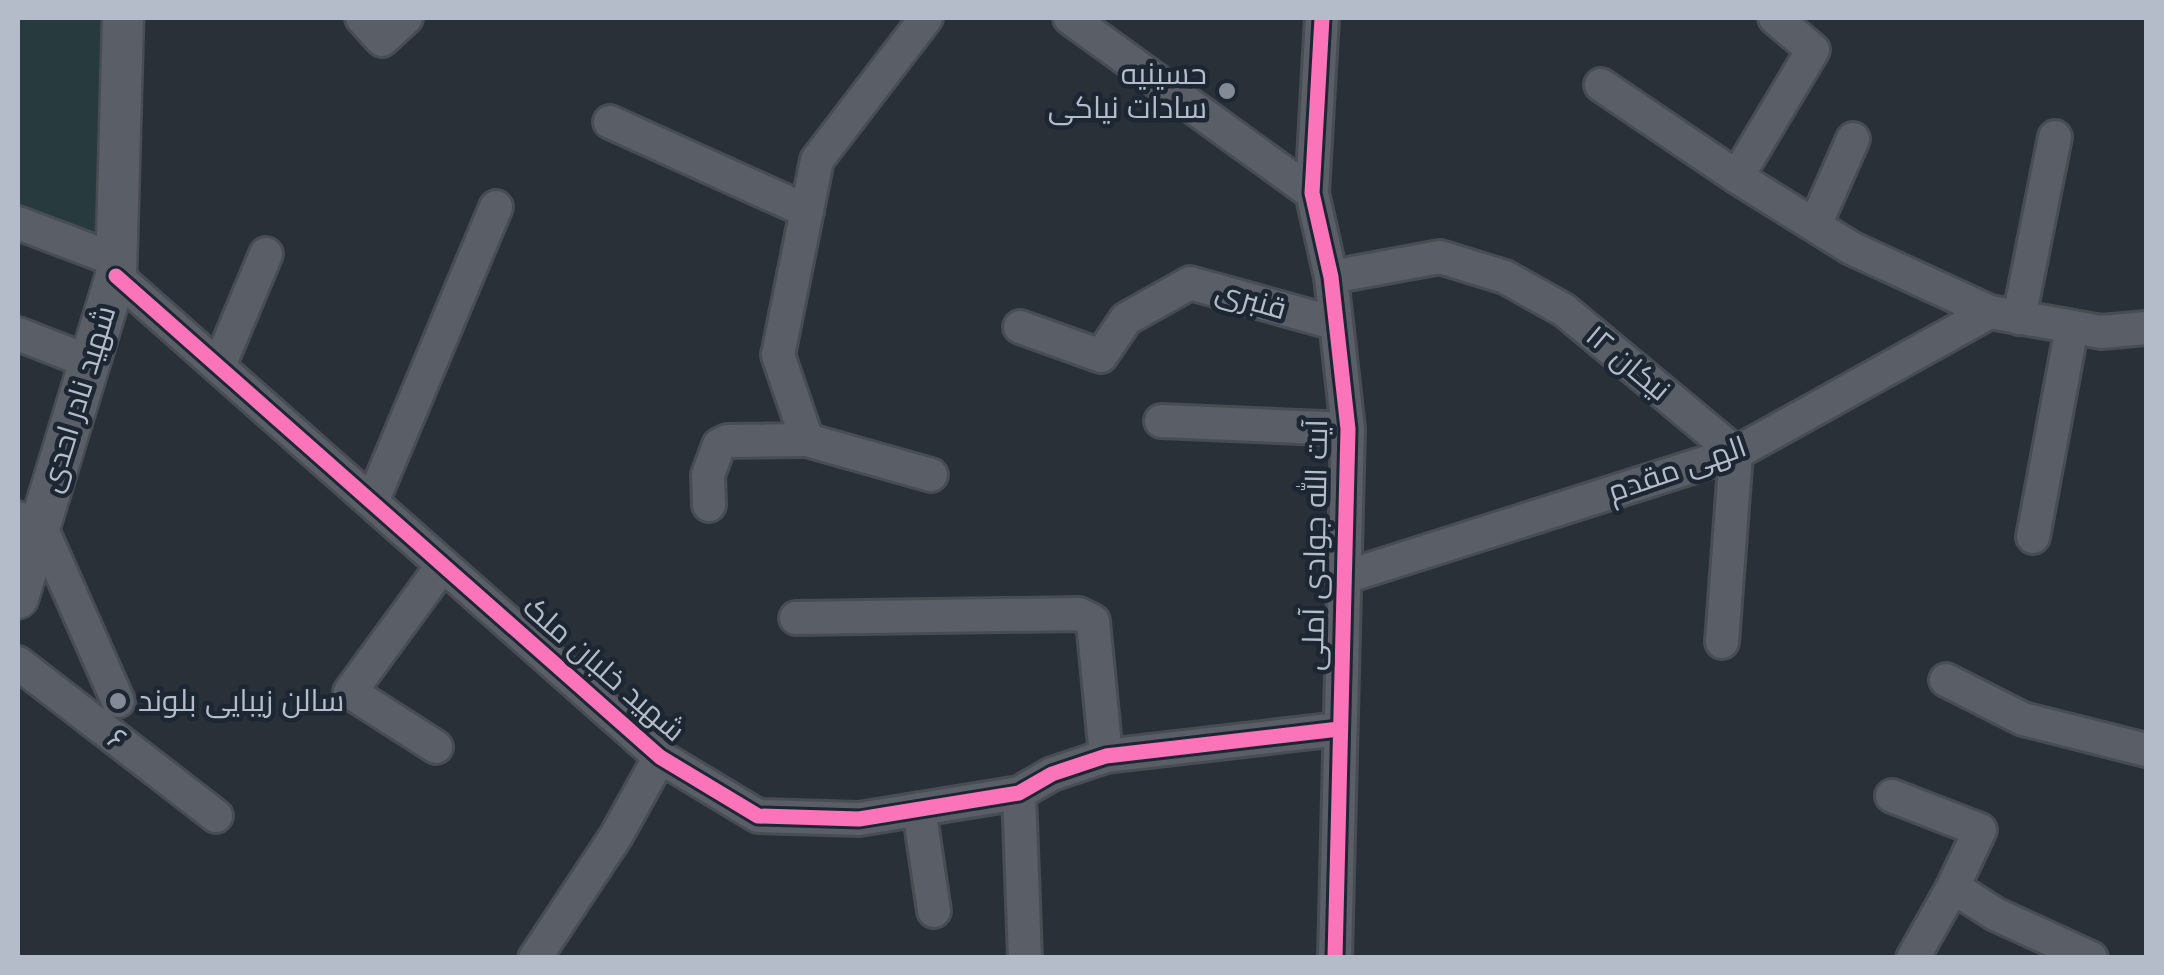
<svg xmlns="http://www.w3.org/2000/svg" width="2164" height="975" font-family="Arial,Cairo,sans-serif">
  <rect width="100%" height="100%" fill="#2a3038"/>
  <path fill="#273a3e" d="M18,18H101L96,239L18,215Z"/>
  <g fill="none" stroke-linecap="round" stroke-linejoin="round">
    <defs>
      <g id="minor">
        <path d="M362,18L382,40L406,18"/>
        <path d="M1070,18L1312,193"/>
        <path d="M1322,18L1312,193L1331,277L1348,429L1335,958"/>
        <path d="M1601,85L1737,177L1851,248L1990,312L2101,332L2146,328"/>
        <path d="M610,122L807,211"/>
        <path d="M1737,177L1813,50L1775,18"/>
        <path d="M18,223L116,260"/>
        <path d="M1815,225L1853,139"/>
        <path d="M116,276L660,757L758,816L859,819L1019,793L1052,774L1106,756L1339,729"/>
        <path d="M1331,277L1440,257L1505,277L1564,310L1736,453L1722,642"/>
        <path d="M2019,318L2055,137"/>
        <path d="M1020,327L1101,356L1126,319L1190,283L1334,323"/>
        <path d="M18,334L90,362"/>
        <path d="M219,366L266,254"/>
        <path d="M1161,421L1348,429"/>
        <path d="M807,440L931,475"/>
        <path d="M372,502L496,207"/>
        <path d="M709,505L708,475L719,445L727,441L807,440L778,355L817,160L926,18"/>
        <path d="M18,518L40,525L118,701"/>
        <path d="M2033,537L2072,327"/>
        <path d="M1342,578L1736,453L1990,312"/>
        <path d="M796,618L1079,614L1093,621L1106,756"/>
        <path d="M18,663L216,816"/>
        <path d="M1946,680L2023,719L2146,750"/>
        <path d="M436,747L350,692L443,565"/>
        <path d="M1019,793L1025,958"/>
        <path d="M1892,796L1980,830L1953,887"/>
        <path d="M919,809L934,911"/>
        <path d="M535,958L616,836L660,757"/>
        <path d="M1913,958L1953,887L1995,914L2091,958"/>
      </g>
      <path id="tertiary" d="M18,598L116,276L123,18"/>
    </defs>
    <use href="#minor" stroke="#484c53" stroke-width="38"/>
    <use href="#tertiary" stroke="#484c53" stroke-width="45"/>
    <use href="#minor" stroke="#5a5e66" stroke-width="32"/>
    <use href="#tertiary" stroke="#5a5e66" stroke-width="40"/>
    <defs>
      <g id="cycleway">
        <path d="M1322,18L1312,193L1331,277L1348,429L1335,958"/>
        <path d="M116,276L660,757L758,816L859,819L1019,793L1052,774L1106,756L1339,729"/>
      </g>
    </defs>
    <use href="#cycleway" stroke="#1d2633" stroke-width="21"/>
    <use href="#cycleway" stroke="#fb73b8" stroke-width="15"/>
  </g>
  <g fill="#848b96" stroke="#1d2633" stroke-width="4">
    <circle cx="1227" cy="91" r="10"/>
    <circle cx="118" cy="701" r="10"/>
  </g>
  <g text-anchor="middle" stroke-width="9" stroke-linejoin="round" paint-order="stroke">
    <g font-size="30" fill="#b4bcc9" stroke="#1d2633" text-anchor="end">
      <text x="1207" y="84">حسینیه<tspan x="1207" dy="34">سادات نیاکی</tspan></text>
      <text x="138" y="711" text-anchor="start">سالن زیبایی بلوند</text>
    </g>
    <g font-size="30" fill="#b4bcc9" stroke="#1d2633">
      <text transform="translate(1251 300) rotate(16)" y="10">قنبری</text>
      <text transform="translate(1628 363) rotate(40)" y="10">نیکان ۱۲</text>
      <text transform="translate(78 399) rotate(-73)" y="10">شهید نادر احدی</text>
      <text transform="translate(1677 469) rotate(-19)" y="10">الهی مقدم</text>
      <text transform="translate(1315 545) rotate(-89)" y="10">آیت الله جوادی آملی</text>
      <text transform="translate(604 669) rotate(41)" y="10">شهید خلبان ملک</text>
      <text transform="translate(117 739) rotate(38)" y="10">۶</text>
    </g>
  </g>
  <rect width="2164" height="975" fill="none" stroke="#b4bcc9" stroke-width="40"/>
</svg>
